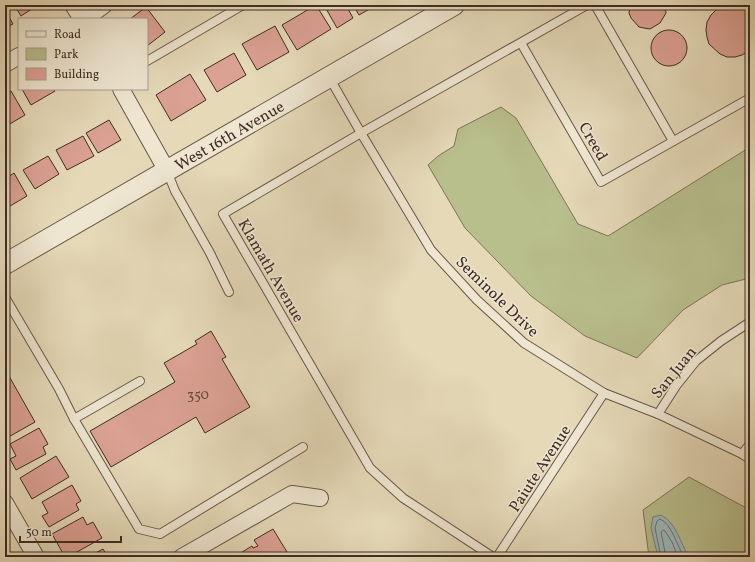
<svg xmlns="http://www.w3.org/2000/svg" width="755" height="562" font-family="Vollkorn,serif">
  <rect width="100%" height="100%" fill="#e5d9b8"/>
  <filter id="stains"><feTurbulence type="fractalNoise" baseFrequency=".005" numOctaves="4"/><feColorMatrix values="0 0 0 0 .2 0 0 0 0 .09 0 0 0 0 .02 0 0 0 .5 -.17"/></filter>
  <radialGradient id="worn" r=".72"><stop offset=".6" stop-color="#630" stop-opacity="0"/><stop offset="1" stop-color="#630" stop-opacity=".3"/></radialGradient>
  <g fill="#b8be8c" stroke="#7c7558">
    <path d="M501,107L516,118L578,224L608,236L750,147V278L722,285L683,310L637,358L585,336L531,296L465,228L428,165L438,156L454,146L458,129Z"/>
    <path d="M689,477L750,510V557H649L643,510Z"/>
  </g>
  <path fill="#9bb7ba" stroke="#777f7e" d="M661,515C677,523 680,543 689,557H658L651,528L653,517Z"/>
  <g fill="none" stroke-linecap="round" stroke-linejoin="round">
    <g stroke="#6e726f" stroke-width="1">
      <path d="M661,557L655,528L657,521L660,519C672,524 677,546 684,557"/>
      <path d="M666,557L661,532L663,530L665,531L672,542L678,557"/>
    </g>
  </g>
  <g fill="#dba193" stroke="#402c24">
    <path d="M14,5H38L21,16Z"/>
    <path d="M316,5L331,29L297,50L282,25Z"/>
    <path d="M324,5H346L353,18L337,28Z"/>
    <path d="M353,5H374L375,6L359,15Z"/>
    <path d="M630,5H665L666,13L660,23L650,29L644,28L639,27L631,18L629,13Z"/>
    <path d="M729,5H737L750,12V50L742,55L735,57H727L720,54L709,44L707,37L706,30L707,22L711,15L716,10Z"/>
    <path d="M146,7L165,32L147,46V19H130Z"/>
    <path d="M5,10L13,24L5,28Z"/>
    <path d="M275,26L289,52L257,70L242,44Z"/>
    <circle cx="669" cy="48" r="18"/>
    <path d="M234,53L246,75L217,92L204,70Z"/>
    <path d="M190,74L206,100L171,121L156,95Z"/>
    <path d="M22,89H54L55,91L31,105Z"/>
    <path d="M11,91L25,115L8,125L5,120V95Z"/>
    <path d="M109,120L121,140L98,153L86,133Z"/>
    <path d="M83,136L94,156L67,170L56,150Z"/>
    <path d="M48,156L59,174L35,189L23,170Z"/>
    <path d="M14,173L27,196L5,209V179Z"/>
    <path d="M211,331L226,357L222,359L250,407L205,433L196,417L111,467L90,431L175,382L164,363L197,344L195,341Z"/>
    <path d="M5,369L35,422L5,439Z"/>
    <path d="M39,428L48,444L43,447L46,454L16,470L10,459L16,456L10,444Z"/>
    <path d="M56,456L69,477L32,499L20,478Z"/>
    <path d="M72,485L81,501L76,504L79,510L49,527L42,516L48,513L42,502Z"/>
    <path d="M83,517L87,525L93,522L102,538L68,557H65L52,534Z"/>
    <path d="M273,529L287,552L279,557H234L252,546L253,548L258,546L254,540Z"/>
    <path d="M103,549L108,557H88Z"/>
  </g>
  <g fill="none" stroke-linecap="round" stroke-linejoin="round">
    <defs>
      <g id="service">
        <path d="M595,5L673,141"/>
        <path d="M521,43L601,182L750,98"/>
        <path d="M147,61L243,5"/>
        <path d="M329,77L361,133L431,250L477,300L524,343L604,393L658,414L742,454L750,459"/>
        <path d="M167,171L175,191L210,253L229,292"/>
        <path d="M5,297L59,389L74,419L139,529L160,534L303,447"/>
        <path d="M658,414L676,386L696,361L721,341L750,322"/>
        <path d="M74,419L140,381"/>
        <path d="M742,454L750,444"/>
        <path d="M493,557L403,498L370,468L223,214L361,133L587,5"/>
        <path d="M497,557L604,393"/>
      </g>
      <g id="minor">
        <path d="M73,5L82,19"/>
        <path d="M85,19L104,5"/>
        <path d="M5,64L19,56"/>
        <path d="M121,89L167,171"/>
        <path d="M5,503L36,557"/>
        <path d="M182,557L292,494L320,498"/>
      </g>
      <path id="tertiary" d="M5,264L454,5"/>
    </defs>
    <use href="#service" stroke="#695749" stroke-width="10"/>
    <use href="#minor" stroke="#695749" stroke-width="18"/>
    <use href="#tertiary" stroke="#695749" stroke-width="22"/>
    <use href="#service" stroke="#eee6d1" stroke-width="8"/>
    <use href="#minor" stroke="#eee6d1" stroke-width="16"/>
    <use href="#tertiary" stroke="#eee6d1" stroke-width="20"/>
  </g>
  <g text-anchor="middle" stroke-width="3" stroke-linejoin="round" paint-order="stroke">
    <g font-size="14" fill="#674940">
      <text x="198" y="399">350</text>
    </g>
    <g font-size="16" fill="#402c24" stroke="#eee6d1">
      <text transform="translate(229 135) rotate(-30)" y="6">West 16th Avenue</text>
      <text transform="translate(594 141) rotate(60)" y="6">Creed</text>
      <text transform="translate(272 270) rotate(60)" y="6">Klamath Avenue</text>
      <text transform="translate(498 296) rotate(44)" y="6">Seminole Drive</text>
      <text transform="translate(673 372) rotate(-51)" y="6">San Juan</text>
      <text transform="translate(539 468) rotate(-57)" y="6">Paiute Avenue</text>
    </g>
  </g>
  <rect width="755" height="562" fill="none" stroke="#e5d9b8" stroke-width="20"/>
  <rect x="6" y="6" width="743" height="550" fill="none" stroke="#402c24" stroke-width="2"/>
  <rect x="10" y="10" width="735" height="542" fill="none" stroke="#402c24"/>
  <rect x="18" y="18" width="130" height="72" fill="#eee6d1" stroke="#a89c8c"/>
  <rect x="26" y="31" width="20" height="6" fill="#eee6d1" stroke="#a89c8c"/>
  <text x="54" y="38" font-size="12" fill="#402c24">Road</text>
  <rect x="26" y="48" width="20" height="12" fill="#b8be8c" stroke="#a89c8c"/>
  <text x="54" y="58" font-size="12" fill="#402c24">Park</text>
  <rect x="26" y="68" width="20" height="12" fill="#dba193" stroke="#a89c8c"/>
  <text x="54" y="78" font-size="12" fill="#402c24">Building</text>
  <path d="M20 536v6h101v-6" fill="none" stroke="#402c24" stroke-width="2"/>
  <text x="26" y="536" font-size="12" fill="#402c24" stroke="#eee6d1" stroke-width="3" paint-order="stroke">50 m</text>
  <rect width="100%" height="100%" filter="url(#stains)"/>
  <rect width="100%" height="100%" fill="url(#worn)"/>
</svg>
